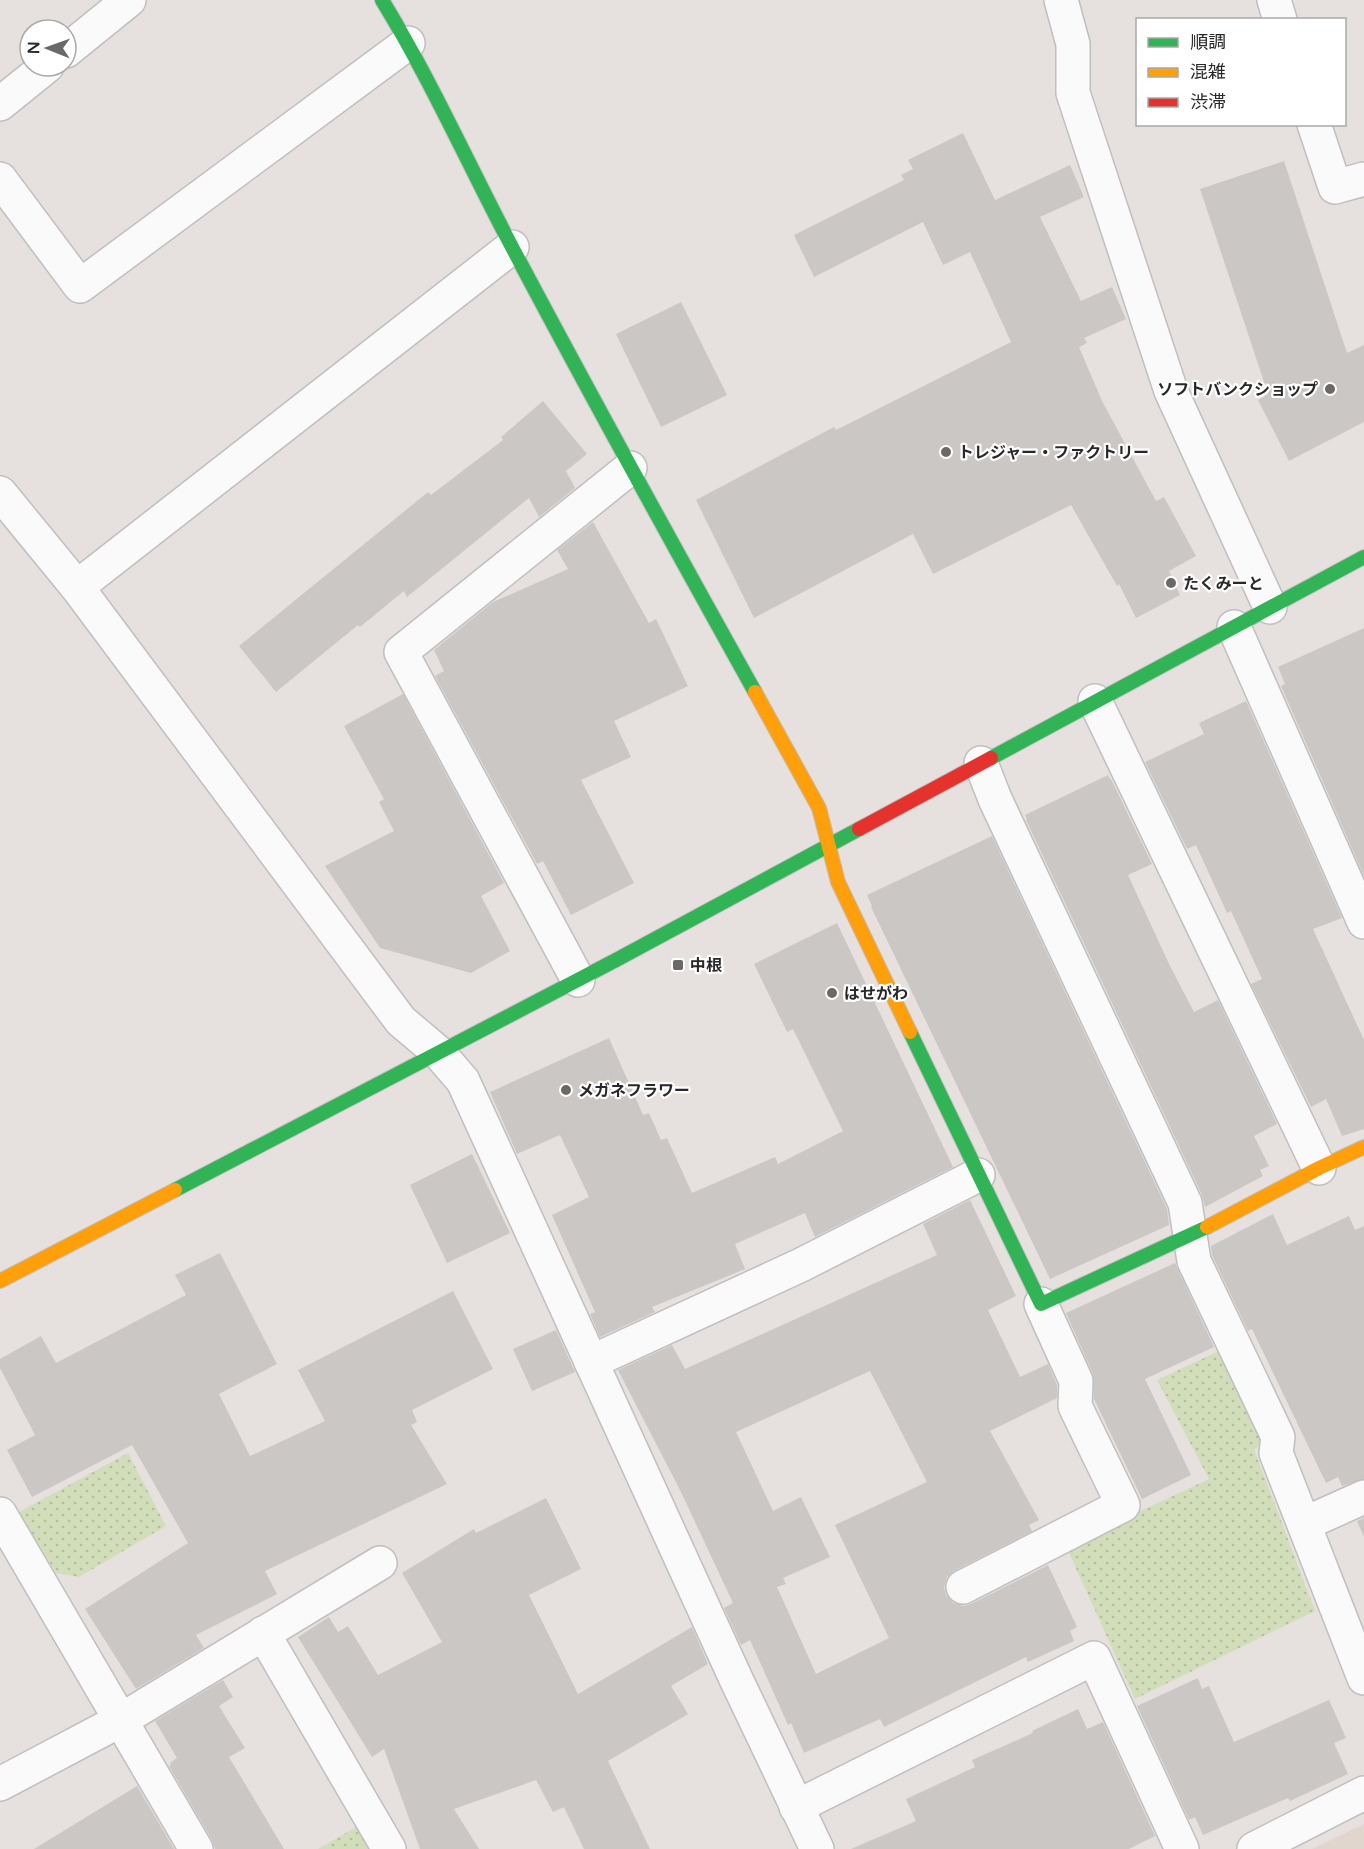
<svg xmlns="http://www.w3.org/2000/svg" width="1364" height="1849" font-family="'Varela Round','Noto Sans JP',sans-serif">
  <defs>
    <pattern id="grass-dots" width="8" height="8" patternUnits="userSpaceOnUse" patternTransform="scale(1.5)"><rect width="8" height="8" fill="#d2deb9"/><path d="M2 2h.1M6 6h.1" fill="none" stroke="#b4be9f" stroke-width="1.8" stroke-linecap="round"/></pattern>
  </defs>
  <rect width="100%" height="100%" fill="#e6e1de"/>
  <path fill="#e0d6cd" d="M1364,1824V1849H1312L1337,1837Z"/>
  <g fill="url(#grass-dots)">
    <path d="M1221,1350L1267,1442L1254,1449L1315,1611L1135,1699L1066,1546L1209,1479L1157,1380Z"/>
    <path d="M128,1453L166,1526L79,1577L56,1573L19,1512Z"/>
    <path d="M358,1826L372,1849H318Z"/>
  </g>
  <g fill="#cbc7c5" fill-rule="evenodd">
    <path d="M963,133L995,200L1070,165L1084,197L1040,217L1081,301L1112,287L1126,319L1084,338L1087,343L1079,347L1102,401L1156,501L1164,497L1196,556L1169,571L1180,595L1136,618L1119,584L1117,586L1071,505L933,574L913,534L754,618L696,500L834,427L836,430L1011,342L970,252L943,265L923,222L814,277L794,235L904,180L901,175L913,169L908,160Z"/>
    <path d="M1284,161L1347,353L1364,345V422L1289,461L1258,400L1268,394L1200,189Z"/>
    <path d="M681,302L727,395L661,427L616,334Z"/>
    <path d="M543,401L587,454L566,471L575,488L539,517L529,498L407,597L404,591L360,627L358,625L276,692L239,646L428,492L431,495L503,440L501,437Z"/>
    <path d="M593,522L649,623L656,619L688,686L614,721L631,757L581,780L634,883L571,915L543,861L537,864L435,676L444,671L434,650L493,602L568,569L557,550Z"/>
    <path d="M1364,628V876L1281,686L1285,684L1278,667Z"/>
    <path d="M403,694L504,883L481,896L510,951L471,973L380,948L325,866L394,831L379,802L384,799L344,726Z"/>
    <path d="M1246,701L1342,918L1313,929L1364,1040V1129L1342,1136L1326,1099L1311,1107L1251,984L1262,979L1231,911L1227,913L1196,845L1187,849L1145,762L1204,734L1199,723Z"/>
    <path d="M1108,775L1110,779H1111L1152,864L1128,875L1170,966L1194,1012L1218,1000L1277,1124L1254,1136L1269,1166L1260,1170L1263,1176L1205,1207L1202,1195L1026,820L1027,819L1025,815Z"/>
    <path d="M992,836L1167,1209L1169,1225L1050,1279L871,907L872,906L867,895Z"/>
    <path d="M837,923L953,1167L815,1237L805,1213L735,1244L745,1269L652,1307L655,1312L600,1337L590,1314L595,1312L552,1215L589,1197L560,1135L517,1154L490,1092L609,1038L643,1115L649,1113L661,1140L667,1138L692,1193L775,1157L778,1164L843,1131L793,1029L787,1032L754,964Z"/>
    <path d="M472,1154L510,1233L447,1263L410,1185Z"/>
    <path d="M970,1200L1016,1296L988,1310L1020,1377L1048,1364L1057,1385V1398L990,1431L1039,1520L1029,1525L1032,1531L954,1571L947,1577L944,1587L946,1595L953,1603L963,1606L971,1604L1048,1565L1077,1627L1070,1631L1074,1641L1028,1662L1026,1657L884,1727L880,1719L804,1753L791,1723L788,1725L750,1640L741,1645L724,1608L733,1603L681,1492L618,1370L672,1345L685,1369L937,1255L923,1224ZM870,1371L927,1482L835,1525L889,1638L816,1674L777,1587L786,1584L783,1578L830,1557L801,1497L773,1511L736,1432Z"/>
    <path d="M1273,1214L1287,1245L1349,1216L1355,1230L1364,1226V1479L1342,1486L1338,1477L1326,1483L1252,1329L1248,1331L1212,1255L1211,1246Z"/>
    <path d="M220,1253L277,1364L219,1394L250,1456L325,1421L298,1370L453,1291L493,1369L412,1410L417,1422L411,1425L447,1484L265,1571L277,1594L196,1635L204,1648L136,1689L85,1609L188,1543L132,1445L32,1497L7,1450L35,1435L0,1368V1359L41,1336L56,1363L186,1295L175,1275Z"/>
    <path d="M1175,1263L1214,1347L1145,1379L1191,1475L1142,1499L1094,1399L1093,1374L1066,1313Z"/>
    <path d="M556,1330L575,1372L532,1391L513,1349Z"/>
    <path d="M546,1498L581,1569L529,1595L578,1694L692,1627L708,1664L671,1686L688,1714L608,1761L650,1849H584L564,1807L553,1812L536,1780L454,1809L479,1849H420L384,1749L372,1757L298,1637L329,1617L338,1632L348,1626L378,1675L442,1642L402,1573L474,1529L476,1533Z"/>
    <path d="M1364,1518V1537L1357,1521Z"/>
    <path d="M1198,1678L1202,1689L1209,1686L1234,1742L1329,1700L1346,1738L1334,1743L1348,1774L1290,1801L1288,1798L1203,1835L1195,1817L1189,1820L1137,1706Z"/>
    <path d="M223,1680L233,1697L219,1706L245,1748L229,1757L284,1849H215L212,1840L169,1766L171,1765L170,1763L177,1758L155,1721Z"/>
    <path d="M1078,1709L1087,1729L1103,1722L1155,1836L1129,1849H851L916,1821L906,1799L975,1767L972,1760L1033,1733L1032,1731Z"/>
    <path d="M137,1786L174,1849H34Z"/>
  </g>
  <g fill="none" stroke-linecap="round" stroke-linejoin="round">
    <defs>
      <g id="street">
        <path d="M1061,0L1073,44V93L1171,391L1270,607"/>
        <path d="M1274,0L1280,20"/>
        <path d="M66,51L129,0"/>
        <path d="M0,104L47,66"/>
        <path d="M1314,124L1335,187L1364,179"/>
        <path d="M0,179L80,286L408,43"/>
        <path d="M0,493L77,587L401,1021L439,1053L463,1081L736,1679L817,1849"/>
        <path d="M77,587L512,247"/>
        <path d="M1234,627L1364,922"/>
        <path d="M1095,701L1319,1168"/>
        <path d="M981,763L995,799L1185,1203L1194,1261L1278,1437L1276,1453L1364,1678"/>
        <path d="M578,980L401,652L630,468"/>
        <path d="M591,1362L801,1265L978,1175"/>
        <path d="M0,1514L196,1849"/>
        <path d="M1304,1524L1364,1497"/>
        <path d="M963,1587L1123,1505L1075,1406L1076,1381L1041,1304"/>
        <path d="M263,1633L389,1849"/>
        <path d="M0,1784L121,1720L380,1563"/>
        <path d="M796,1807L1094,1658L1182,1849"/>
        <path d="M1254,1849L1364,1793"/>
      </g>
      <g id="fast">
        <path d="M382,0C431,80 469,166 513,249C592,398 673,545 755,692"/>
        <path d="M991,758L1364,557"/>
        <path d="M910,1032L1041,1304L1207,1227"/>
        <path d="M175,1190L616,960L859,829"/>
      </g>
      <g id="slow">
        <path d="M755,692L819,808L838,882L910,1032"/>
        <path d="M1207,1227L1319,1168L1364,1147"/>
        <path d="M0,1281L175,1190"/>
      </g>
      <path id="jam" d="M859,829L991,758"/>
    </defs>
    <use href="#street" stroke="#c0bfbf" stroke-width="36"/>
    <use href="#fast" stroke="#c0bfbf" stroke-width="16"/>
    <use href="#slow" stroke="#c0bfbf" stroke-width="16"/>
    <use href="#jam" stroke="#c0bfbf" stroke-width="16"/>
    <use href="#street" stroke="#fbfafa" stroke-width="33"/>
    <use href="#fast" stroke="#30b455" stroke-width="14"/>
    <use href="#slow" stroke="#ff9f0a" stroke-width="14"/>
    <use href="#jam" stroke="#e5322d" stroke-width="14"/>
  </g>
  <g fill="#6a6968" stroke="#fff" stroke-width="2">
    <circle cx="1330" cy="389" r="6"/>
    <circle cx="946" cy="452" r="6"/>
    <circle cx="1171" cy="583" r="6"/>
    <rect x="672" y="959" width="12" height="12" rx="3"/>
    <circle cx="832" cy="993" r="6"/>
    <circle cx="566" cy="1090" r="6"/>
  </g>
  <g text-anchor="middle" stroke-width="4.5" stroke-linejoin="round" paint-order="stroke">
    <g font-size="16" font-weight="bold" fill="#282828" stroke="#fff" text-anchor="start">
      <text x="1318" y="395" text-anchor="end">ソフトバンクショップ</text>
      <text x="958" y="458">トレジャー・ファクトリー</text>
      <text x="1183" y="589">たくみーと</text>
      <text x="690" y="971">中根</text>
      <text x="844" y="999">はせがわ</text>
      <text x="578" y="1096">メガネフラワー</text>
    </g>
  </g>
  <rect x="1136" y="18" width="210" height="108" fill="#ffffff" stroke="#a9a9a9" stroke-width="1.5"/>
  <rect x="1148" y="38" width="30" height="9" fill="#30b455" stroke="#a9a9a9" stroke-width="1.5"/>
  <text x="1190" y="48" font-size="18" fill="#282828">順調</text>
  <rect x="1148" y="68" width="30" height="9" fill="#ff9f0a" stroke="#a9a9a9" stroke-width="1.5"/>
  <text x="1190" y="78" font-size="18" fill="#282828">混雑</text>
  <rect x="1148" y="98" width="30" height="9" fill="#e5322d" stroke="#a9a9a9" stroke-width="1.5"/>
  <text x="1190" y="108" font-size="18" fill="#282828">渋滞</text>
  <g transform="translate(48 48) rotate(271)"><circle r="28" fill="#ffffff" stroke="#a9a9a9" stroke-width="1.5"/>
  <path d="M0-4.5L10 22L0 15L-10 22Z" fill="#6a6968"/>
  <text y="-9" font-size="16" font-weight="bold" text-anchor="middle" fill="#282828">N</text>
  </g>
</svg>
